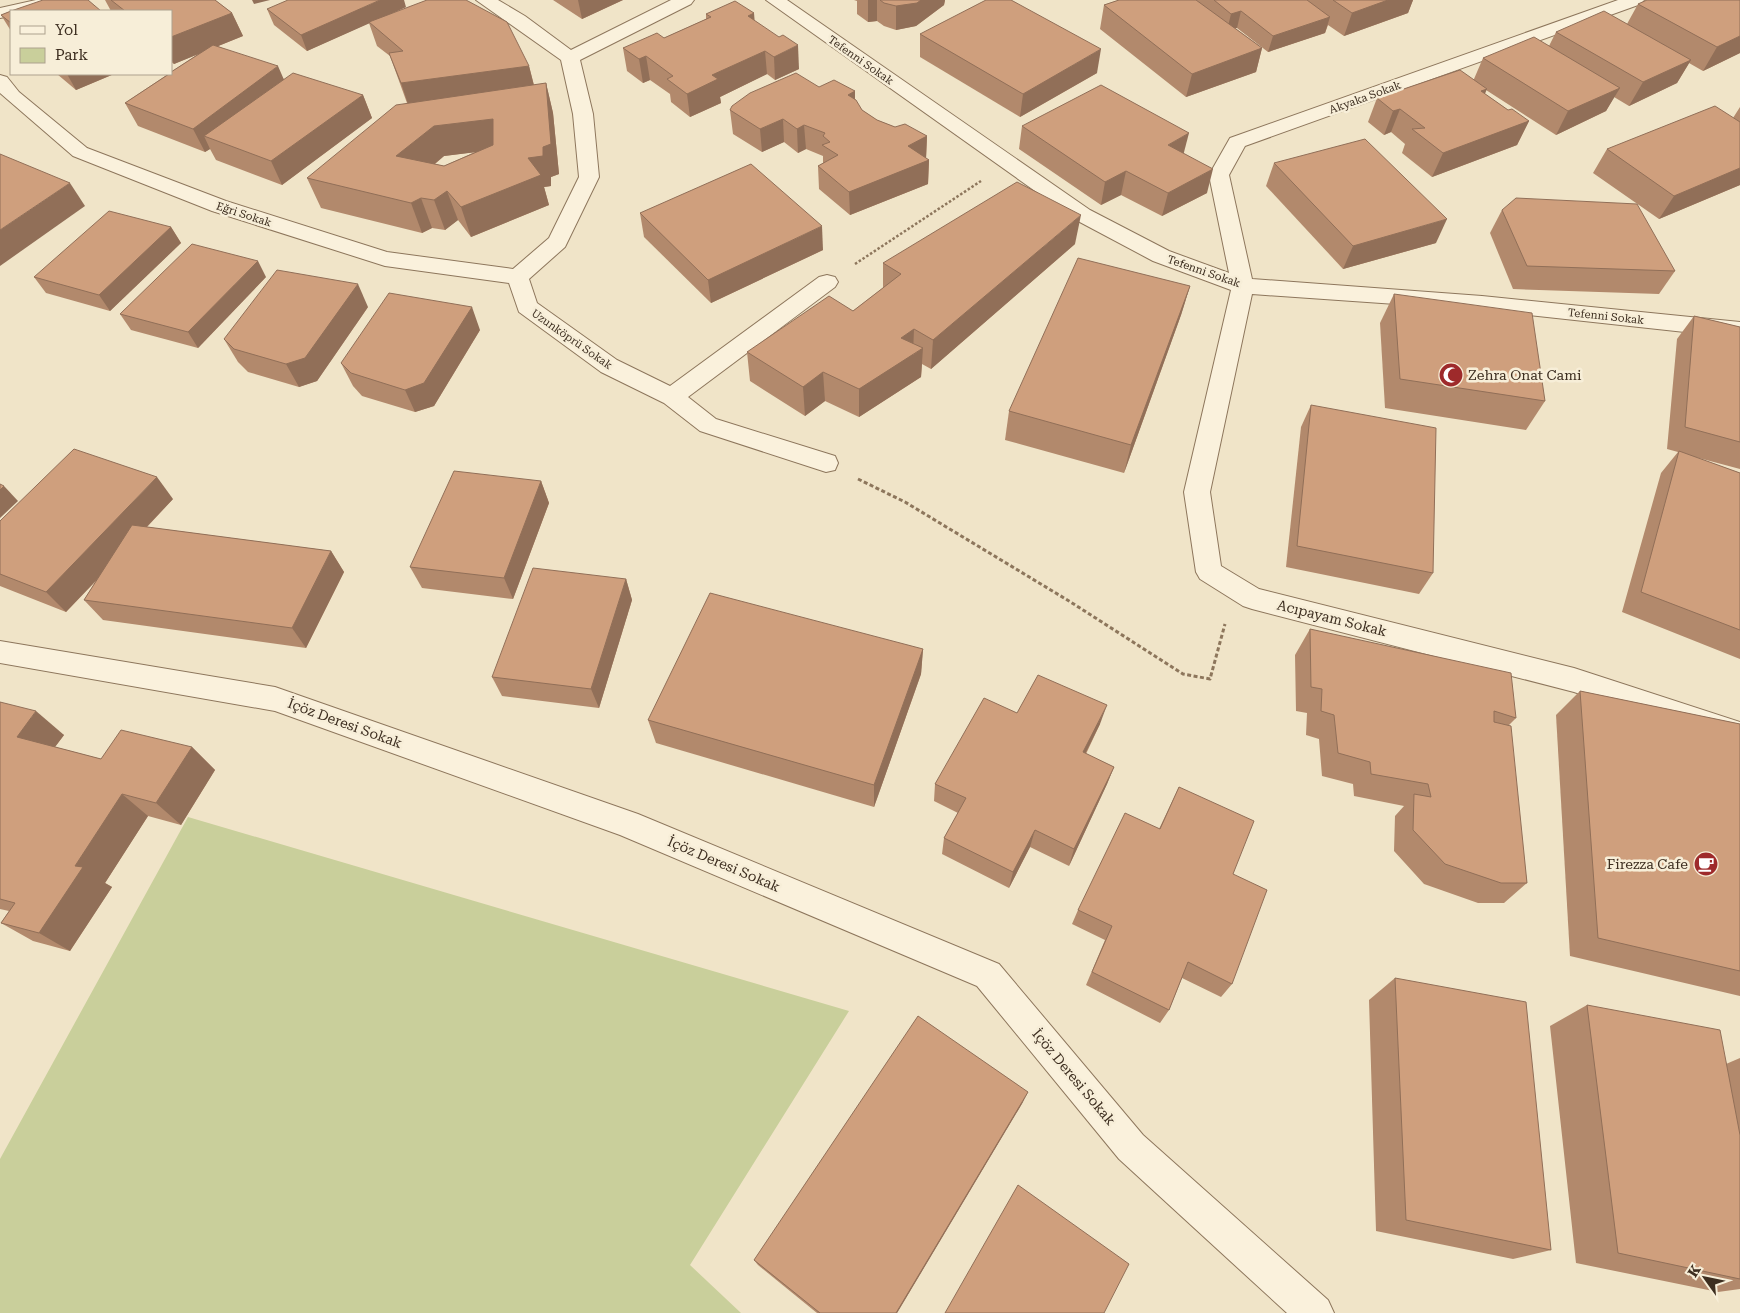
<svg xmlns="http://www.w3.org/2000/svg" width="1740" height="1313" font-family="'Roboto Serif',serif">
  <rect width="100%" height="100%" fill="#f0e4c8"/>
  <path fill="#c9cf9b" d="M188,817L849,1011L690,1265L741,1313H0V1159Z"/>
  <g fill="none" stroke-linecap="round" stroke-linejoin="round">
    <defs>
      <g id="minor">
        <path d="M36,0H69L66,4L32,11H11V16L0,18V8Z"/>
        <path d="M476,0H498L525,16L571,50L671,0H694L691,4L580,60L593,114L599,177L565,247L529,279L537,303L617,360L670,386L819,277L827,275L835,277L838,282L835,287L688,397L716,419L835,456L838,463L835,470L826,472L700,431L664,403L601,372L519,312L509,283L385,266L212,211L73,156L0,93V75L7,77L19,92L87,148L226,201L387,252L513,269L549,238L579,177L573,114L561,60Z"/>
        <path d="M766,0H787L1090,210L1169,251L1229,273L1209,175L1230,138L1618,0H1644L1641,4L1245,146L1229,175L1252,279L1482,296L1740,322V338L1482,310L1252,294L1210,492L1221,566L1259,589L1574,668L1740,722V748L1574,692L1252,609L1243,606L1200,579L1196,572L1184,492L1231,290L1153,261L1076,220Z"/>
        <path d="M0,641L275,687L638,814L999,964L1143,1135L1328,1300L1334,1313H1287L1119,1159L977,986L620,835L275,711L0,663Z"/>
      </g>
    </defs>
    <use href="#minor" stroke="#8d765c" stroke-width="2"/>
    <path stroke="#8d765c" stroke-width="2.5" stroke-dasharray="2.5 2" stroke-linecap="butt" d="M855,264L981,181"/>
    <path stroke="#8d765c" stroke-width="3" stroke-dasharray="4 2.5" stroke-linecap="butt" d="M858,479L905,502L1069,601L1183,674L1210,679L1225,624"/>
    <use href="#minor" fill="#faf1dc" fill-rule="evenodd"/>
  </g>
  <g fill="#b2896c" fill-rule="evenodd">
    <path d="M105,0H215L232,13L243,36L218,46L284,79L363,95L372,118L282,185L216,160L210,149L205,152L138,126L125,103L198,54L174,64L171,62V11H111Z"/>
    <path d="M553,0H623L582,19Z"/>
    <path d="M854,0H945L944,5L916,26L896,30L884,26L877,21L868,22L857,14V1Z"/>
    <path d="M1119,0H1413L1408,13L1344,36L1328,25L1325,33L1268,52L1237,28H1235L1262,48L1256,72L1186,97L1100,29L1104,5Z"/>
    <path d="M1740,0V53L1703,71L1689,63L1677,83L1629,106L1614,97L1606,111L1556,135L1486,90L1485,94L1508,110L1529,121L1517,145L1432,177L1402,153L1405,144L1391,132L1384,135L1368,122L1377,98L1474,79L1483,58L1549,46L1556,32L1627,24L1638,4Z"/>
    <path d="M406,7L391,14L529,66L534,85L546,83L553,113L559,174L551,177V186L544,187L549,205L471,237L458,220L445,230L432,228L422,233L321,208L307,178L407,103L390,56L377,46L369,23L307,51L274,25L267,9ZM475,152L444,166L435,164L444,156Z"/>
    <path d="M11,11V31L1,15Z"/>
    <path d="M754,13V20L799,69L775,80L767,74L720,97L721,103L690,117L671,102L670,94L650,80L643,83L627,71L623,48L664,38L706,19V14Z"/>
    <path d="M920,34L1097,73L1020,117L920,57Z"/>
    <path d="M57,74H114L76,90Z"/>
    <path d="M819,87L855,91V100L862,110L877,120L895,127L927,136L926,158L929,160L928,184L850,215L819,189L818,166L823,163V156L806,149L798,153L784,142L762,152L733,134L730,110Z"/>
    <path d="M1740,107V185L1659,219L1593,173L1607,149L1733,118Z"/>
    <path d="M1022,126L1184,154L1207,193L1162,216L1121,195L1101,205L1019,149Z"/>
    <path d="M1274,163L1436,243L1343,269L1266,186Z"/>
    <path d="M1502,210L1675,271L1659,294L1513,289L1490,233Z"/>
    <path d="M640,213L823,250L711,303L644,237Z"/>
    <path d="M171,227L181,243L110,311L46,293L34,277Z"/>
    <path d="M1075,244L931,369L922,364L921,377L859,417L825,401L805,416L750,381L747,352L853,311L883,288V263Z"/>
    <path d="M266,277L198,348L131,330L120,314Z"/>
    <path d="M1190,286L1181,315L1124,473L1005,440L1009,411Z"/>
    <path d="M1394,294L1545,401L1526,430L1385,408L1380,323Z"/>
    <path d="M368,307L317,381L299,387L248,372L238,362L224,339Z"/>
    <path d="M1694,316L1740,327V469L1695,457L1740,473V659L1622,612L1661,473L1678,452L1667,449L1677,339Z"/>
    <path d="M480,330L434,406L415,412L362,396L353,386L341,363Z"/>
    <path d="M1311,405L1433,573L1419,594L1286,567L1301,427Z"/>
    <path d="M541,481L549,503L513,599L422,588L410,567Z"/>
    <path d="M173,499L147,527L331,551L344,572L306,648L103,620L84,600L96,581L66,612L0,586V521Z"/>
    <path d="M626,579L632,600L599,708L502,696L492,677Z"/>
    <path d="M1310,629L1516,718L1509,725L1527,883L1504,903H1478L1424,884L1394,851L1395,816L1404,806L1354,796L1353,784L1322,776L1319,739L1306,735L1307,713L1296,711L1295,655Z"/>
    <path d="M923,649L921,674L874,807L656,743L648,720Z"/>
    <path d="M1580,691L1740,724V996L1570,956L1556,715Z"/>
    <path d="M0,702L64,735L55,747L101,759L192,747L215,770L181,825L148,816L105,883L112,887L70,951L33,941L1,923L9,911L0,909Z"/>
    <path d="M1017,713L1100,724L1086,754L1114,767L1107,784L1069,866L1030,847L1009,888L942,854L944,838L958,813L934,801L935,784Z"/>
    <path d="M1179,787L1233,874L1232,984L1221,997L1182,978L1169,1010L1160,1023L1086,985L1105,940L1072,924L1078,910L1159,829Z"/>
    <path d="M1395,978L1551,1250L1513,1259L1376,1231L1369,1000Z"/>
    <path d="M1587,1005L1726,1064L1740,1058V1289L1718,1292L1576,1263L1550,1026Z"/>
    <path d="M1023,1102L897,1313H817L758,1265L754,1260Z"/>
  </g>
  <g fill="#916f58">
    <path d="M252,0H270L254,4Z"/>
    <path d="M380,0H404L406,7L307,51L301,35Z"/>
    <path d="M578,0H623L582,19Z"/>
    <path d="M868,0H877V21L868,22Z"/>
    <path d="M921,0H945L944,5L916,26L896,30V6Z"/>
    <path d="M1388,0H1413L1408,13L1344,36L1352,13Z"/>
    <path d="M1241,11L1237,28L1227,30L1231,14Z"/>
    <path d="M232,13L243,36L174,64L171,59V37Z"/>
    <path d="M754,13L756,37L748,16Z"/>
    <path d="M1330,17L1325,33L1268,52L1273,36Z"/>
    <path d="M1740,36V53L1703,71L1717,47Z"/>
    <path d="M798,45L799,69L775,80L774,57Z"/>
    <path d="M1262,48L1256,72L1186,97L1192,74Z"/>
    <path d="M1101,49L1097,73L1020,117L1023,94Z"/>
    <path d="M765,51L767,74L720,97L721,103L690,117L687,94L712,75Z"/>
    <path d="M646,56L650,80L643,83L639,59Z"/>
    <path d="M1691,60L1677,83L1629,106L1643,82Z"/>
    <path d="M278,66L288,89L204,136L210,149L205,152L193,129Z"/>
    <path d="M529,66L535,90L409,107L401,83Z"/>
    <path d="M67,74H114L76,90Z"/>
    <path d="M546,83L553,113L559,174L551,177V186L544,187L549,205L471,237L461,207L528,158Z"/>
    <path d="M1620,88L1606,111L1556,135L1568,111Z"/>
    <path d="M1487,89L1476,112L1481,91Z"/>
    <path d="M855,91V115L848,95Z"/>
    <path d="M363,95L372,118L282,185L271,161Z"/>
    <path d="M1400,109L1391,132L1384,135L1393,111Z"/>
    <path d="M493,119L502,149L444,156L408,186L396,156L434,126Z"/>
    <path d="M783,119L784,142L762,152L760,129Z"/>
    <path d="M1529,121L1517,145L1432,177L1443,153Z"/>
    <path d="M804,125L806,149L798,153L797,129Z"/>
    <path d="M1189,133L1183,156L1168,145Z"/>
    <path d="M927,136L926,159L929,160L928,184L850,215L849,192L908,146Z"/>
    <path d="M1740,168V185L1659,219L1674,196Z"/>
    <path d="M1213,169L1207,193L1162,216L1168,193Z"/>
    <path d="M1126,171L1121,195L1101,205L1105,182Z"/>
    <path d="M70,183L85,206L0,266V230Z"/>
    <path d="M447,191L458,220L445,230L434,200Z"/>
    <path d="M421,198L432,228L422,233L411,203Z"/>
    <path d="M1081,215L1075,244L931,369L933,340Z"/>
    <path d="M1447,219L1436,243L1343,269L1353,246Z"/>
    <path d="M822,226L823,250L711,303L708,280Z"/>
    <path d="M171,227L181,243L110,311L99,295Z"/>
    <path d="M258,261L266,277L198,348L188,332Z"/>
    <path d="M358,284L368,307L317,381L299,387L286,364Z"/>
    <path d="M1190,286L1181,315L1124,473L1131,445Z"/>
    <path d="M472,307L480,330L434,406L415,412L405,390Z"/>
    <path d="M914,329L913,355L923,348L921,377L859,417V389L901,338Z"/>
    <path d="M823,372L825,401L805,416L803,387Z"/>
    <path d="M157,477L173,499L66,612L46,592Z"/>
    <path d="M541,481L549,503L513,599L504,578Z"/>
    <path d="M4,486L18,501L0,518V490Z"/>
    <path d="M331,551L344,572L306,648L292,628Z"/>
    <path d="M626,579L632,600L599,708L591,689Z"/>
    <path d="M923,649L921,674L874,807V785Z"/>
    <path d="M1107,705L1100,724L1077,770L1083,752Z"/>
    <path d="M36,711L64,735L45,760L17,737Z"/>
    <path d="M192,747L215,770L181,825L156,803Z"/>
    <path d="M1114,767L1107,784L1069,866L1074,849Z"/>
    <path d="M122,794L148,816L105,883L112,887L70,951L39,933L75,866Z"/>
    <path d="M1035,830L1030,847L1009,888L1013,872Z"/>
    <path d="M1028,1092L1023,1102L897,1313H896Z"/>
  </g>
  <g fill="#cf9f7d" stroke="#916f58" fill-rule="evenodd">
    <path d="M43,0H88L101,11H11Z"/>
    <path d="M111,0H215L232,13L171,37V11H125Z"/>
    <path d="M288,0H380L301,35L267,9Z"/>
    <path d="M427,0H466L507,22L529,66L401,83L389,53L403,51L369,22Z"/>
    <path d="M880,0H921L917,3L896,6L884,3Z"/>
    <path d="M986,0H1011L1101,49L1023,94L920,34Z"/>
    <path d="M1119,0H1196L1262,48L1192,74L1104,5Z"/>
    <path d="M1214,0H1307L1330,17L1273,36L1241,11L1231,14Z"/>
    <path d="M1333,0H1388L1352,13Z"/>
    <path d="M1647,0H1740V36L1717,47L1638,4Z"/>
    <path d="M735,1L754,13L748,16L779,37L783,35L798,45L774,57L765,51L712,75L718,79L687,94L667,79L673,76L646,56L639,59L623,48L657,33L664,38L711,17L706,14Z"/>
    <path d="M11,11V23L1,15Z"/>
    <path d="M1604,11L1691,60L1643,82L1556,32Z"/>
    <path d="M1534,37L1620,88L1568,111L1483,58Z"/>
    <path d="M213,45L278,66L193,129L125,103L169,74H171V72Z"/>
    <path d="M1460,70L1487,89L1481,91L1508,110L1512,109L1529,121L1443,153L1412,129L1425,128L1400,109L1393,111L1377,98Z"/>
    <path d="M293,73L363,95L271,161L204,136Z"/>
    <path d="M796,73L819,87L834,80L855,91L848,95L856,100L862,110L877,120L895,127L905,124L927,136L908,146L929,160L849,192L818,166L838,155L822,145L830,142L823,136L825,133L804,125L797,129L783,119L760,129L730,110L732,106L750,93Z"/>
    <path d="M546,83L551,144L543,147V156L528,158L541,175L461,207L447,191L434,200L421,198L411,203L307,178L396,105ZM493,119V145L444,166L396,156L434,126Z"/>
    <path d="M1101,85L1189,133L1168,145L1213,169L1168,193L1126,171L1105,182L1022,126Z"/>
    <path d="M1715,106L1740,122V168L1674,196L1607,149Z"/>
    <path d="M1365,139L1447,219L1353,246L1274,163Z"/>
    <path d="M0,154L70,183L0,230Z"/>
    <path d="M751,164L822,226L708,280L640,213Z"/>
    <path d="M1017,182L1081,215L933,340L914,329L901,338L923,348L859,389L823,372L803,387L747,352L829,296L853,311L901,274L883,263Z"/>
    <path d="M1516,198L1637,204L1675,271L1527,266L1502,210Z"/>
    <path d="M109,211L171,227L99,295L34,277Z"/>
    <path d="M192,244L258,261L188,332L120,314Z"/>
    <path d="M1078,258L1190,286L1131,445L1009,411Z"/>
    <path d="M277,270L358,284L305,358L286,364L234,349L224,339Z"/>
    <path d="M389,293L472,307L424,383L405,390L351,373L341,363Z"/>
    <path d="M1394,294L1532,313L1545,401L1400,379Z"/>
    <path d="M1694,316L1740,327V442L1685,427Z"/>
    <path d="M1311,405L1436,428L1433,573L1297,546Z"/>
    <path d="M74,449L157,477L46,592L0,574V521Z"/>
    <path d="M1679,451L1740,473V630L1641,592Z"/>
    <path d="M454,471L541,481L504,578L410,567Z"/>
    <path d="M0,484L4,486L0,490Z"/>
    <path d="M132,525L331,551L292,628L84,600Z"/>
    <path d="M533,568L626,579L591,689L492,677Z"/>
    <path d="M710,593L923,649L874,785L648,720Z"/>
    <path d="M1310,629L1511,673L1516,718L1494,711V722L1511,726L1527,883H1501L1445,864L1413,830L1414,794L1431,797L1428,784L1371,774L1370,762L1338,753L1334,715L1321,711L1322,689L1311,687Z"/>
    <path d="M1038,675L1107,705L1083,752L1114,767L1074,849L1035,830L1013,872L944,838L966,798L935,784L984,698L1017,713Z"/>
    <path d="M1580,691L1740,724V971L1598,938Z"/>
    <path d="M0,702L36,711L17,737L101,759L121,730L192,747L156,803L122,794L75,866L83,867L39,933L1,923L15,903L0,899Z"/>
    <path d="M1179,787L1254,821L1233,874L1267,890L1232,984L1188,962L1169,1010L1092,972L1112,926L1078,910L1125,813L1160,829Z"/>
    <path d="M1395,978L1526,1002L1551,1250L1406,1220Z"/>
    <path d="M1587,1005L1720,1030L1740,1135V1279L1618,1253Z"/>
    <path d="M918,1016L1028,1092L896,1313H820L754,1260Z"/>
    <path d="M1018,1185L1129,1264L1104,1313H945Z"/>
  </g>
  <defs>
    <symbol id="mosque-disc" viewBox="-11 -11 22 22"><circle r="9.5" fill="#9e2a2b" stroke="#f7eed8"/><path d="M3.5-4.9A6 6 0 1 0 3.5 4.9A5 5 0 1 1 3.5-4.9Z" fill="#fff"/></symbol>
    <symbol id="cafe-disc" viewBox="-11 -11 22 22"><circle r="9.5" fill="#9e2a2b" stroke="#f7eed8"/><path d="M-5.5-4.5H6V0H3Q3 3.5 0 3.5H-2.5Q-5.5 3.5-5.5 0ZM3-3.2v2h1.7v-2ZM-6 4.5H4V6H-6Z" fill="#fff"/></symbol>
  </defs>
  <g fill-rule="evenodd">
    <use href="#mosque-disc" x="1437" y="361" width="28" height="28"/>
    <use href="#cafe-disc" x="1692" y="850" width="28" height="28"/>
  </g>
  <g text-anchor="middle" stroke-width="5" stroke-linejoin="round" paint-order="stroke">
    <g font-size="11" fill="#3d2e20" stroke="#f7eed8">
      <text transform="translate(861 60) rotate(35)" y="4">Tefenni Sokak</text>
      <text transform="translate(1365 97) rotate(-20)" y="4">Akyaka Sokak</text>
      <text transform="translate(244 214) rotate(18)" y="4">Eğri Sokak</text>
      <text transform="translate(1204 271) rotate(19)" y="4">Tefenni Sokak</text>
      <text transform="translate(1606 316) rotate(6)" y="4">Tefenni Sokak</text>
      <text transform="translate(572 339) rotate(35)" y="4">Uzunköprü Sokak</text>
    </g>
    <g font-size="14" fill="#3d2e20" stroke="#f7eed8" text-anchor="start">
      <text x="1468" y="380">Zehra Onat Cami</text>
      <text x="1688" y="869" text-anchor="end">Firezza Cafe</text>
    </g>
    <g font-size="14" fill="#3d2e20" stroke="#f7eed8">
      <text transform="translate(1332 618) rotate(14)" y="5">Acıpayam Sokak</text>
      <text transform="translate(345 723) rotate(20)" y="5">İçöz Deresi Sokak</text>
      <text transform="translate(724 864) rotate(23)" y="5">İçöz Deresi Sokak</text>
      <text transform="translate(1074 1077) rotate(50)" y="5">İçöz Deresi Sokak</text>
    </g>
  </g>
  <rect x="10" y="10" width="162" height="65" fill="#f7eed8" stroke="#ada18e"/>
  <rect x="20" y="26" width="25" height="8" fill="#faf1dc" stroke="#ada18e"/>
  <text x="55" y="35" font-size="15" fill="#3d2e20">Yol</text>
  <rect x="20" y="48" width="25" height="15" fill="#c9cf9b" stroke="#ada18e"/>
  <text x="55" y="60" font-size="15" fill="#3d2e20">Park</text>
  <g transform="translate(1705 1278) rotate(303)" stroke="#f7eed8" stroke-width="4" paint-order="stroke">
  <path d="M0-4L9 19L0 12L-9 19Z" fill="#3d2e20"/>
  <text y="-8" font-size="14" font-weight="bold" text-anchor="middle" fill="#3d2e20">K</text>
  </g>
</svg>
